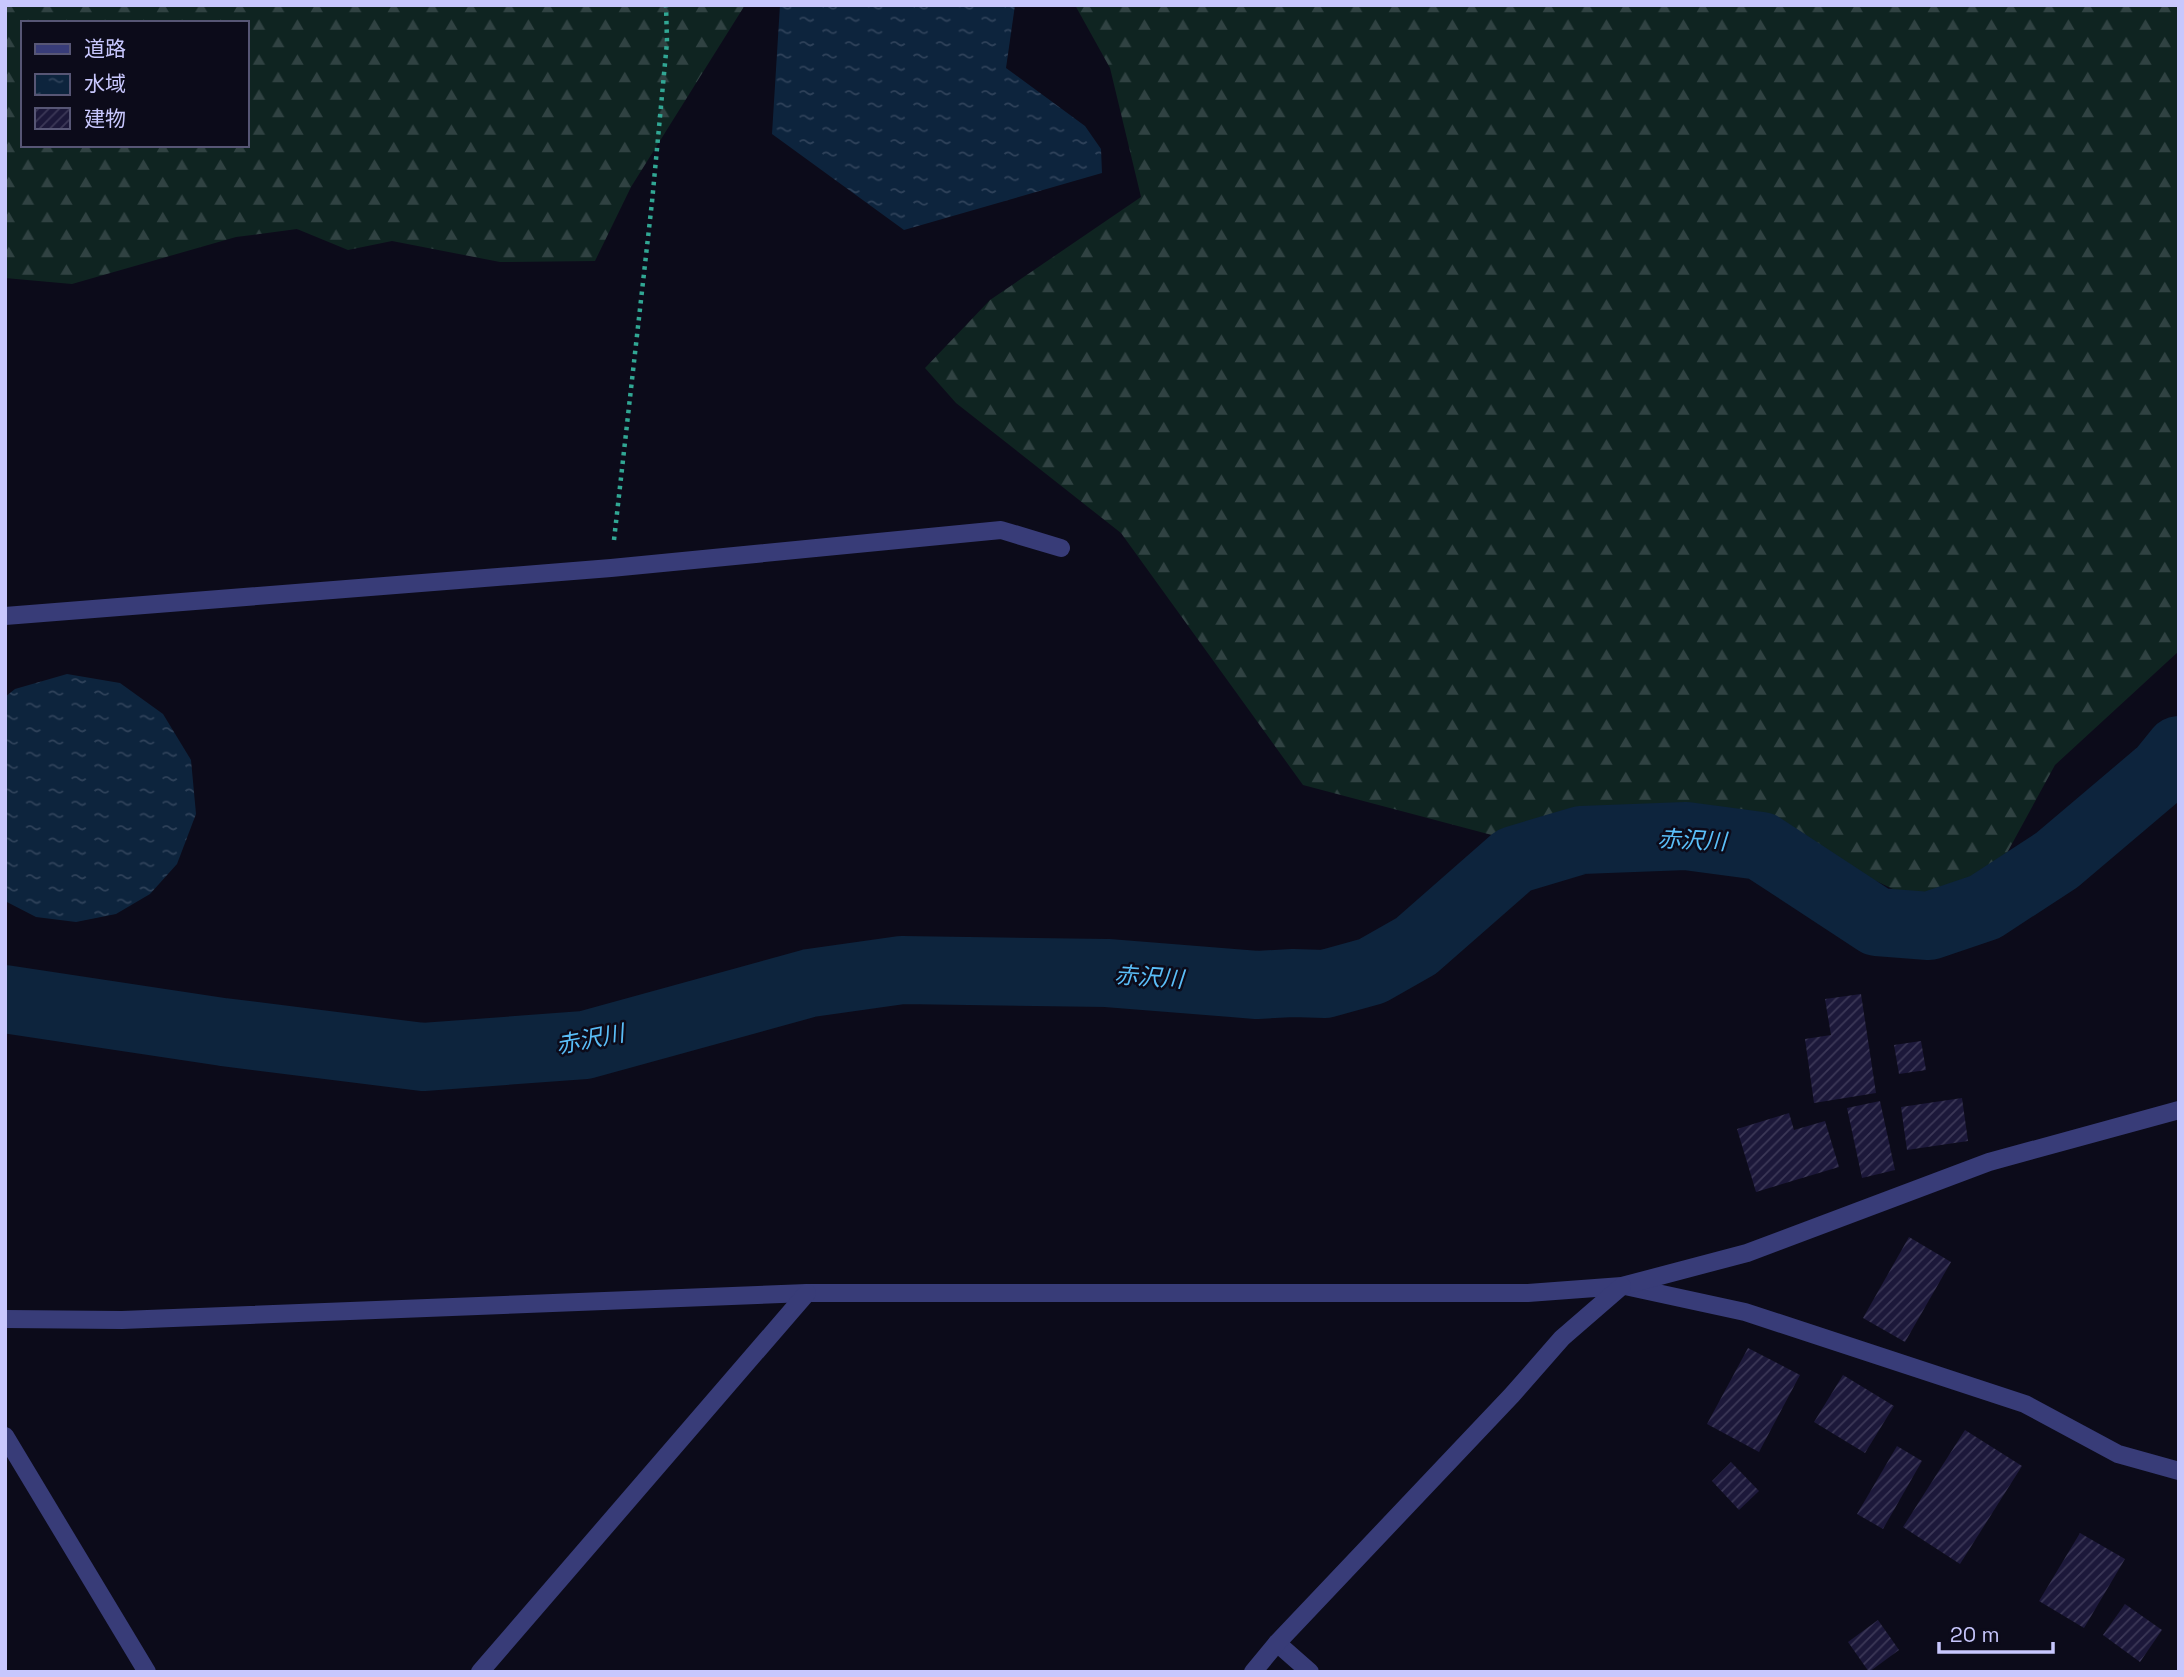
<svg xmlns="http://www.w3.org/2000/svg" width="2184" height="1677" font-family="'Space Grotesk','Noto Sans JP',sans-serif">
  <defs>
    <pattern id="forest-firs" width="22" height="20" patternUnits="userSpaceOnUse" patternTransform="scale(1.75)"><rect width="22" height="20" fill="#0f2421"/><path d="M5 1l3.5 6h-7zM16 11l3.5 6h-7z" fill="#304242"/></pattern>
    <pattern id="water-ripples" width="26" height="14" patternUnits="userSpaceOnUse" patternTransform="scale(1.75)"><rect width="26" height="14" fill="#0d243d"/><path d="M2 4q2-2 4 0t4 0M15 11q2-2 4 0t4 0" fill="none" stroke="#2f425a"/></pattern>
    <pattern id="building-hatch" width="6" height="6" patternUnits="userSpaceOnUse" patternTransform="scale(1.75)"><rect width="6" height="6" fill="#1c183a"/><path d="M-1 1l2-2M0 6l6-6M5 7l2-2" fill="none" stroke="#3c3857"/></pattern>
  </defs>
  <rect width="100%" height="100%" fill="#0c0b1a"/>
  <g fill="url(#forest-firs)" fill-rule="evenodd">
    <path d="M5,5H745L631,187L595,261L500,262L392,241L348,250L297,229L236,237L72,284L5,278ZM23,23H247V145H23Z"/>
    <path d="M1075,5H2179V651L2055,765L1984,895L1918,901L1851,869L1522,843L1303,785L1121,533L956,403L925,368L990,300L1141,197L1110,68Z"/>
  </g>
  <g fill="url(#water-ripples)">
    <path d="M780,5H1015L1006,68L1085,126L1101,149L1102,173L904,230L772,134Z"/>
    <path d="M67,674L120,683L163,714L191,760L196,814L177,864L150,894L116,914L76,922L36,917L5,901V697L15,689Z"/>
  </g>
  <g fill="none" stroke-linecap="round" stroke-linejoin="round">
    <path stroke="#0d243d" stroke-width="68" d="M5,999L223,1032L423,1057L585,1045L810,983L902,970L1107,973L1257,985L1293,983L1325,984L1372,971L1416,946L1514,860L1581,840L1686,836L1761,846L1877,922L1929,926L1985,907L2057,860L2162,771L2179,750"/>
  </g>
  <g fill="url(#building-hatch)">
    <path d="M1861,994L1876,1093L1814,1103L1805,1039L1831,1035L1825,999Z"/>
    <path d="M1921,1041L1926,1070L1899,1074L1894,1045Z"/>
    <path d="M1962,1098L1968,1141L1907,1150L1901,1107Z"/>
    <path d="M1880,1101L1895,1170L1862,1178L1847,1108Z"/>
    <path d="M1789,1113L1794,1130L1825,1121L1839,1167L1756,1192L1737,1129Z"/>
    <path d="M1909,1237L1951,1262L1905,1342L1863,1318Z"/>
    <path d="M1748,1348L1800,1375L1759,1452L1707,1424Z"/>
    <path d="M1843,1375L1894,1406L1865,1453L1814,1422Z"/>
    <path d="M1965,1430L2022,1466L1960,1564L1903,1527Z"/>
    <path d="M1897,1446L1922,1461L1883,1529L1857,1514Z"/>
    <path d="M1731,1462L1759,1491L1739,1510L1712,1481Z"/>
    <path d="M2080,1533L2125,1559L2084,1628L2039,1601Z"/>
    <path d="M2125,1604L2162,1630L2140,1662L2103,1635Z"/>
    <path d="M1878,1620L1899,1650L1869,1672L1848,1642Z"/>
  </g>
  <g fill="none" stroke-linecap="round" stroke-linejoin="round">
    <path stroke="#31a794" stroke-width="4.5" stroke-dasharray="3.5 5" stroke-linecap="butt" d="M614,540L652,202L667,42L666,5"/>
    <g stroke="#383c78" stroke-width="18">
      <path d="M5,616L611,568L1001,530L1061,548"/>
      <path d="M1625,1286L1745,1312L2025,1404L2118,1454L2179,1471"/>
      <path d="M5,1319L122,1320L807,1293H1528L1622,1286L1747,1253L1989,1162L2179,1110"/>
      <path d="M5,1436L147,1672"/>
      <path d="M1277,1643L1310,1672"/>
      <path d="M480,1672L807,1293"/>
      <path d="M1253,1672L1277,1643L1512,1395L1562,1338L1622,1286"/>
    </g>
  </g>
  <g text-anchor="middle" stroke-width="5" stroke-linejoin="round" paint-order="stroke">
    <g font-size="23" font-style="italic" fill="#5abef8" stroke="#0c0b1a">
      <text transform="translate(1692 840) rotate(3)" y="8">赤沢川</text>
      <text transform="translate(1149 977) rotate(4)" y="8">赤沢川</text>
      <text transform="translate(590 1039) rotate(-11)" y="8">赤沢川</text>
    </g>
  </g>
  <rect width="2184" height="1677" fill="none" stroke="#c8c7fd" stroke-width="14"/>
  <rect x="21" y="21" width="228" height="126" fill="#0c0b1a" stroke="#575675" stroke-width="2"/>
  <rect x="35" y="44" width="35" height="10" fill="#383c78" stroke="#575675" stroke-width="2"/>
  <text x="84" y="56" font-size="21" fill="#c8c7fd">道路</text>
  <rect x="35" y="74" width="35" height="21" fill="url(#water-ripples)" stroke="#575675" stroke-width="2"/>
  <text x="84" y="91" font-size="21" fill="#c8c7fd">水域</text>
  <rect x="35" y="108" width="35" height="21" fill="url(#building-hatch)" stroke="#575675" stroke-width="2"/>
  <text x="84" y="126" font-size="21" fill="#c8c7fd">建物</text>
  <path d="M1939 1642v10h114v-10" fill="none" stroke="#c8c7fd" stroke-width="3.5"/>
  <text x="1950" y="1642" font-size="21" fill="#c8c7fd" stroke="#0c0b1a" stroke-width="5" paint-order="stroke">20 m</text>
</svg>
